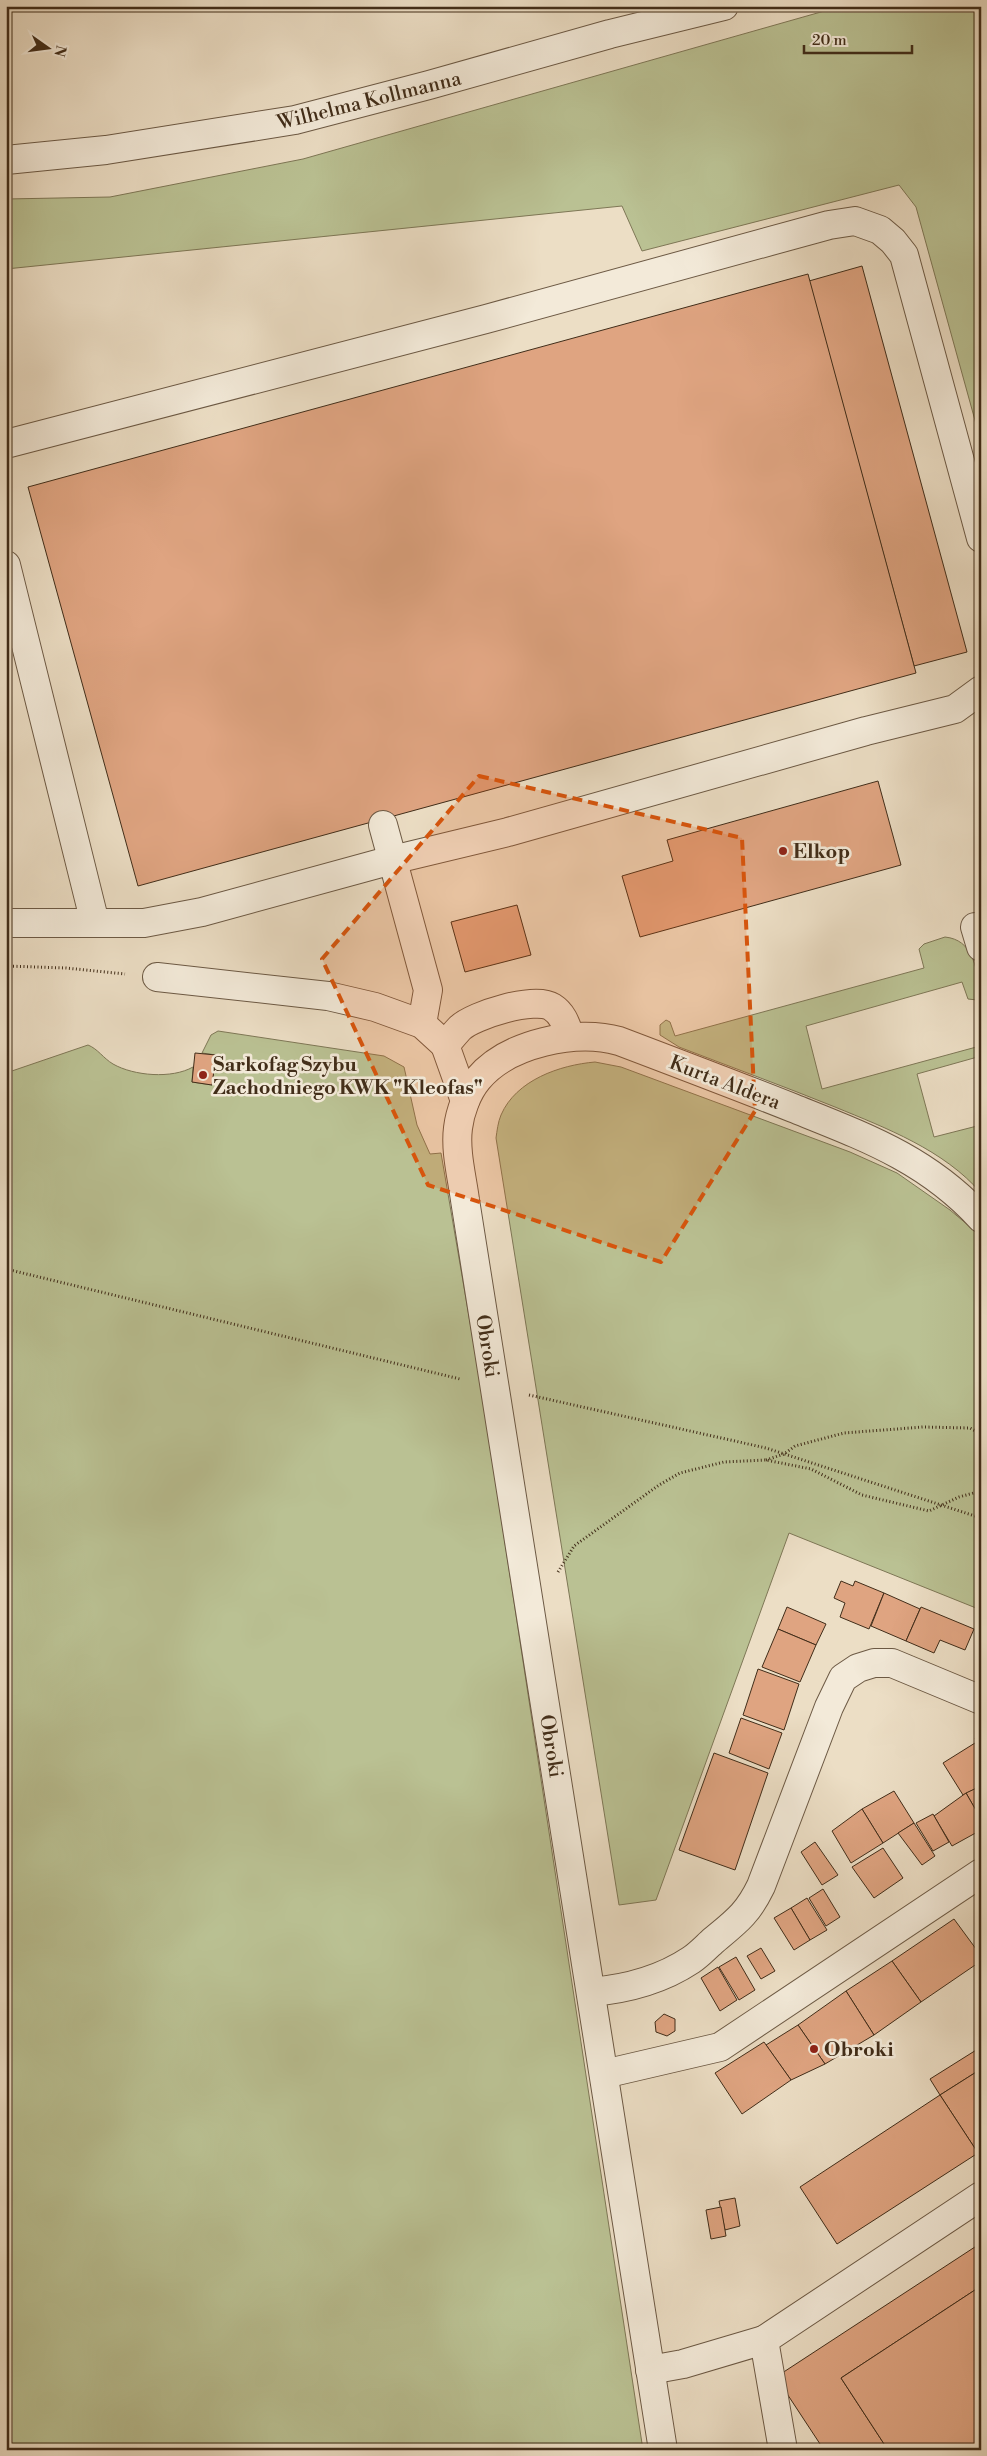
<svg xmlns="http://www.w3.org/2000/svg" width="987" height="2456" font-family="'Libre Bodoni',serif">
  <rect width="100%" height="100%" fill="#ecdec5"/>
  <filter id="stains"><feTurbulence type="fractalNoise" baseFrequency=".004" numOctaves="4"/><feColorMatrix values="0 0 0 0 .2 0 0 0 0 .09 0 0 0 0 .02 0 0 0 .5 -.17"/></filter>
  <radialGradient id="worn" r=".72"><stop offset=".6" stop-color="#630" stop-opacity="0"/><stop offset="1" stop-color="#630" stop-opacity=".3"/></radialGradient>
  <g fill="#bac193" stroke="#7e7756">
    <path d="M842,6H981V442L916,207L899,185L642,251L622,206L6,269V199L110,197L303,159Z"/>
    <path d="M945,937C973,940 975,966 981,989V994L977,1000L968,999L962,982L806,1026L822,1089L980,1046L976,1029L981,1025V1056L917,1074L934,1137L981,1125V1193C944,1150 886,1128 835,1107C783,1086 731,1067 679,1047L660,1035V1025L666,1020L670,1022L675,1036L924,968L919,949L924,944Z"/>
    <path d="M218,1031L384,1056L404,1067L417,1125L430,1154L441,1153L483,1398L643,2450H6V1073L88,1045C98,1049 103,1058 113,1064C134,1076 172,1079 193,1067L192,1082L212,1085L216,1055L202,1053L211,1035Z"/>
    <path d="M595,1062L621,1067L850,1152L897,1173L950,1210L981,1236V1610L789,1533L656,1900L619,1905L496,1138C497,1131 498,1122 501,1115C516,1080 560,1065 595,1062Z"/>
  </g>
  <g fill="#dfa481" stroke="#412d19">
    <path d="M862,266L967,652L914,666L809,281Z"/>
    <path d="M808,274L916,673L138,886L28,487Z"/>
    <path d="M878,781L901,865L640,937L622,876L673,861L667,840Z"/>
    <path d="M517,905L531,955L465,972L451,922Z"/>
    <path d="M195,1053L216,1055L212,1085L192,1082Z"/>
    <path d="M841,1581L853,1586L855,1581L884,1593L869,1629L840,1617L845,1603L834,1598Z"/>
    <path d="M884,1593L920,1609L906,1641L871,1626Z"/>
    <path d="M787,1607L826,1624L816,1645L778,1629Z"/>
    <path d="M921,1607L974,1629L965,1650L940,1640L934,1653L906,1641Z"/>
    <path d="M778,1629L816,1645L800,1682L762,1667Z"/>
    <path d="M758,1669L799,1684L784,1730L743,1715Z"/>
    <path d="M741,1718L782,1733L769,1769L729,1753Z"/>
    <path d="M981,1734V1747L975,1738Z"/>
    <path d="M975,1743L981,1751V1786L963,1795L943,1763Z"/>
    <path d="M714,1753L768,1773L735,1870L679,1850Z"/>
    <path d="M981,1786V1819L966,1793Z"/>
    <path d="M894,1791L914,1823L883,1843L862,1809Z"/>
    <path d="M966,1793L981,1819V1830L952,1846L934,1816Z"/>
    <path d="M862,1809L883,1843L851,1863L832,1831Z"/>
    <path d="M933,1814L949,1842L933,1851L916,1823Z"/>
    <path d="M914,1823L935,1856L922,1865L898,1833Z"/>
    <path d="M815,1842L838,1875L822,1885L801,1852Z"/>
    <path d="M883,1848L903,1878L874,1898L852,1867Z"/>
    <path d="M823,1889L840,1917L826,1926L809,1898Z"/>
    <path d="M807,1898L827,1930L810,1940L791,1908Z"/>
    <path d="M981,1907V1918L976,1911Z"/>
    <path d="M791,1908L810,1940L794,1950L774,1918Z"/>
    <path d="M954,1919L979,1953L981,1961L921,2002L892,1961Z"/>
    <path d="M761,1948L775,1971L761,1979L747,1956Z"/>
    <path d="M736,1957L755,1990L739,2000L719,1967Z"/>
    <path d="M892,1961L921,2002L874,2035L846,1991Z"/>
    <path d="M718,1967L737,2000L720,2011L701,1978Z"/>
    <path d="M846,1991L874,2035L825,2064L798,2025Z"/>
    <path d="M664,2014L675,2019V2031L667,2036L656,2032L655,2022Z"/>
    <path d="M798,2025L825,2064L791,2080L766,2045Z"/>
    <path d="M764,2042L791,2080L742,2114L715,2073Z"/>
    <path d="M981,2047V2069L940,2095L930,2079Z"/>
    <path d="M981,2069V2151L978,2153L940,2095Z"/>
    <path d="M940,2095L978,2153L837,2244L800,2187Z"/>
    <path d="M735,2198L740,2226L725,2230L719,2201Z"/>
    <path d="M721,2207L726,2236L711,2239L706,2210Z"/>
    <path d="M981,2243V2286L841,2378L888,2450H824L776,2377Z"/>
    <path d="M981,2286V2450H888L841,2378Z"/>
  </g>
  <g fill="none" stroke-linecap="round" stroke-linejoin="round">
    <defs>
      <g id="minor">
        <path d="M6,160L106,150L295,120L429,85L610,34L724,6"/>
        <path d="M6,444L486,319L829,225L855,221L880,230L893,241L904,255L981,538"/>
        <path d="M6,565L95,923"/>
        <path d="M383,825L428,990L422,1024"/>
        <path d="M6,923H144L202,912L392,860L508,832L866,731L955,709L981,690"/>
        <path d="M975,927L981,947"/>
        <path d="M157,977L328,996L375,1007L422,1024L445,1045"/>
        <path d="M465,1101L445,1045C450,1040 455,1033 460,1028C474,1015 535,996 552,1007C563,1014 566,1025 570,1036"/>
        <path d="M591,1992C626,1989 661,1980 691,1960C700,1954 707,1946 714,1940C737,1921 748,1913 761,1886L829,1707L843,1678L858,1668L874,1663H892L981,1700"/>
        <path d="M604,2074L720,2047L981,1873"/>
        <path d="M650,2370L683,2364L764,2340"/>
        <path d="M663,2450L465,1200C462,1177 455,1151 458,1128C460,1112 467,1092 478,1079C508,1043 576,1029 619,1041C677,1063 735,1085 793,1108C865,1137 927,1159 981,1218"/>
        <path d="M783,2450L764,2340L981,2196"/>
      </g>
    </defs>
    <use href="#minor" stroke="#6c5944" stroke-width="30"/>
    <g stroke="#412d19" stroke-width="3" stroke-dasharray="1 2.5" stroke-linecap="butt">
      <path d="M6,966L66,968L125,974"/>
      <path d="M6,1269L460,1379"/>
      <path d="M529,1395L766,1448L981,1518"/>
      <path d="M766,1460L784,1454L795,1446L844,1433L923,1427L970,1428L981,1434"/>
      <path d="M558,1572L574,1546L659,1485L680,1473L724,1462L766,1460L811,1469L862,1495L929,1511L959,1497L981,1491"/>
    </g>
    <use href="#minor" stroke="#f3ead9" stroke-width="28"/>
  </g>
  <path fill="#d7550d" fill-opacity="0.2" stroke="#d7550d" stroke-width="4" stroke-dasharray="10 6" stroke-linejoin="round" d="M479,776L742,838L755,1111L661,1262L428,1185L322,959Z"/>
  <g fill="#8f2418" stroke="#f3ead9" stroke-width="2">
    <circle cx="783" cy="851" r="5"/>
    <circle cx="203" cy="1075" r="5"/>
    <circle cx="814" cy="2049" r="5"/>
  </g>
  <g text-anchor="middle" stroke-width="5" stroke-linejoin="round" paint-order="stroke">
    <g font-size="20" fill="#412d19" stroke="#f3ead9">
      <text transform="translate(369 100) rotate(-14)" y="7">Wilhelma Kollmanna</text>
      <text transform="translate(725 1082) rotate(21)" y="7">Kurta Aldera</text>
      <text transform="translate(488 1346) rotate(81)" y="7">Obroki</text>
      <text transform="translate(552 1746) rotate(81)" y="7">Obroki</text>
    </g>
    <g font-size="20" font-weight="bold" fill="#412d19" stroke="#f3ead9" text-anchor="start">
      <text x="793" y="858">Elkop</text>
      <text x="213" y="1071">Sarkofag Szybu<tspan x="213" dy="23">Zachodniego KWK "Kleofas"</tspan></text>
      <text x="824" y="2056">Obroki</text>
    </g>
  </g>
  <rect width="987" height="2456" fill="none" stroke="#ecdec5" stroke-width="25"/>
  <rect x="8" y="8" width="972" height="2441" fill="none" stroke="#412d19" stroke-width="2.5"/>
  <rect x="12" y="12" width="962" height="2431" fill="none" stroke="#412d19"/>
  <g transform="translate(48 48) rotate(104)" stroke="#f3ead9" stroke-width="4" paint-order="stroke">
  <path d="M0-4L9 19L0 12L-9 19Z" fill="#412d19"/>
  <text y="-8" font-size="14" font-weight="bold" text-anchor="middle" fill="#412d19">N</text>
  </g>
  <path d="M804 45v8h108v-8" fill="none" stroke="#412d19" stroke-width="2.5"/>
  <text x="812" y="45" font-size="15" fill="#412d19" stroke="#f3ead9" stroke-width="4" paint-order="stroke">20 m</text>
  <rect width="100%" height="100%" filter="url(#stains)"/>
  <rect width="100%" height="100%" fill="url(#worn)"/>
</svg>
